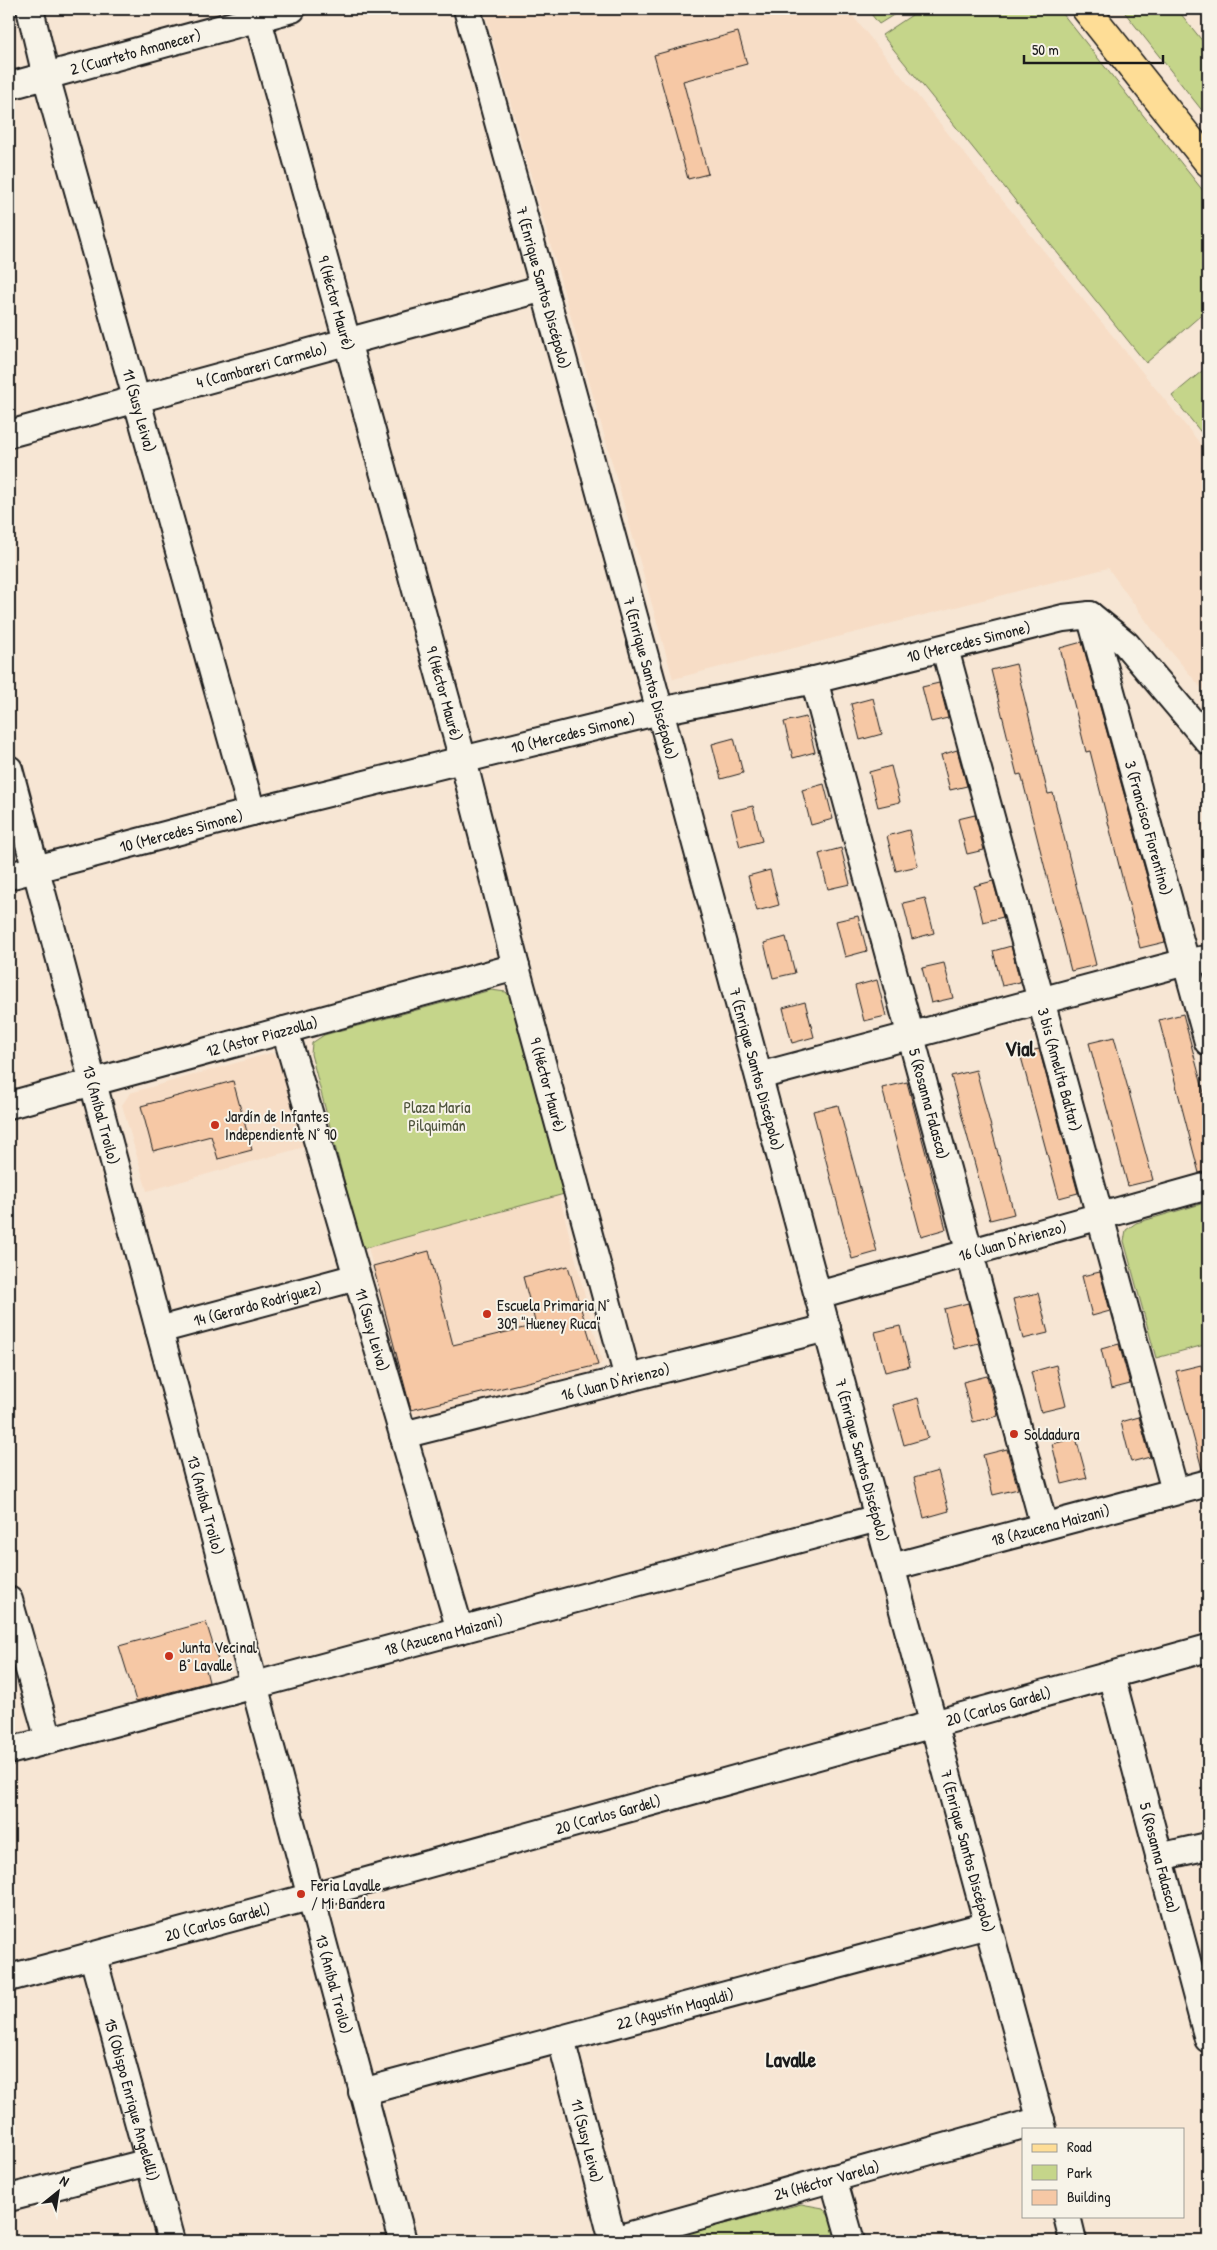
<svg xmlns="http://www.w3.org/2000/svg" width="1217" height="2250" font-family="'Patrick Hand',sans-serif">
  <rect width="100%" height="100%" fill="#f7e6d4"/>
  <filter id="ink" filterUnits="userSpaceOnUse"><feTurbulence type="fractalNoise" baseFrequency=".02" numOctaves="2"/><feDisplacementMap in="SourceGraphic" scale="10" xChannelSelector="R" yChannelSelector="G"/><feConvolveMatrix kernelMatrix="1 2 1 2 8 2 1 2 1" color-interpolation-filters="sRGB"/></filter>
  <g filter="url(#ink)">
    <g fill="#f7ddc6">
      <path d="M484,9H847L1208,453V696L1152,629L1108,568L673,679Z"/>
      <path d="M271,1053L285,1060L308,1146L147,1191L122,1105L130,1093Z"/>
      <path d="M559,1195L602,1362L592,1376L423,1419L409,1410L368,1247Z"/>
    </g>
    <g fill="#c5d58a" stroke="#707853">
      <path d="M867,9H903L879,24Z"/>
      <path d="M921,9H1059L1208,197V309L1146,363L882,35Z"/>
      <path d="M1122,9H1177L1208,48V118Z"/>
      <path d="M1208,366V441L1172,396Z"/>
      <path d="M491,990L506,992L515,1003L568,1193L362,1249L311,1054L312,1043L324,1035Z"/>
      <path d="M1208,1202V1344L1156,1358L1124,1241L1126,1230L1136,1223Z"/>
      <path d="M801,2204L823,2208L835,2224L840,2241H657Z"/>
    </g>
    <g fill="#f6c8a5" stroke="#1c1c1c">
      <path d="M738,32L747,64L683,81L708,174L688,179L654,55Z"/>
      <path d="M1082,642L1165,942L1140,948L1090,751L1086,752L1060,648Z"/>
      <path d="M1016,664L1048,794L1053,793L1096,965L1071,971L1021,774L1017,775L991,670Z"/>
      <path d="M939,683L948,718L931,722L922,687Z"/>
      <path d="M873,698L882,734L860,740L851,704Z"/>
      <path d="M806,717L815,752L793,758L784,722Z"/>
      <path d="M734,738L743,773L721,779L712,744Z"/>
      <path d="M957,750L967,786L950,790L941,755Z"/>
      <path d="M891,766L900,802L878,807L869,772Z"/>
      <path d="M824,784L833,819L811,825L802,790Z"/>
      <path d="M753,806L762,841L740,847L731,811Z"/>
      <path d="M975,815L984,850L967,854L958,819Z"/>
      <path d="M909,830L918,866L896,871L887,836Z"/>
      <path d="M841,848L850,884L828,889L819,854Z"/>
      <path d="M770,870L779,905L757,911L748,876Z"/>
      <path d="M993,881L1003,917L983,922L974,886Z"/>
      <path d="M925,898L934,933L912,939L903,903Z"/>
      <path d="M858,916L867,951L845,957L836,921Z"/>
      <path d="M786,937L795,973L773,978L764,943Z"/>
      <path d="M1011,946L1020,982L1002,986L993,951Z"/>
      <path d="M944,963L953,998L931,1003L922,968Z"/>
      <path d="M877,980L886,1016L864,1021L855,986Z"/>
      <path d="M805,1002L814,1037L792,1043L783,1008Z"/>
      <path d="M1183,1014L1208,1108V1171L1199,1173L1159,1020Z"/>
      <path d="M1114,1037L1153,1180L1128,1186L1089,1043Z"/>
      <path d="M1039,1049L1078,1193L1059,1198L1020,1053Z"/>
      <path d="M976,1070L1014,1214L990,1220L951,1076Z"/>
      <path d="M233,1081L252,1150L218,1159L211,1136L153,1151L141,1106Z"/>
      <path d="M907,1082L946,1229L921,1236L882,1088Z"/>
      <path d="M838,1105L877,1252L852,1259L813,1111Z"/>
      <path d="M429,1251L453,1345L536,1325L523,1277L568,1266L598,1365L411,1410L373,1266Z"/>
      <path d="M1100,1272L1110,1311L1092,1316L1082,1276Z"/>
      <path d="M1038,1293L1048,1333L1023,1339L1013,1299Z"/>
      <path d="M968,1303L979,1343L954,1349L944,1309Z"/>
      <path d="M900,1326L910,1366L885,1372L875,1332Z"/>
      <path d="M1119,1344L1130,1384L1111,1389L1101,1349Z"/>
      <path d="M1056,1365L1066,1406L1041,1412L1031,1372Z"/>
      <path d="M1201,1365L1208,1393V1468L1202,1469L1176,1371Z"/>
      <path d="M987,1376L998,1416L973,1422L963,1382Z"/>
      <path d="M918,1398L928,1438L904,1445L893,1405Z"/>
      <path d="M1139,1417L1150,1457L1131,1462L1121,1422Z"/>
      <path d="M1076,1438L1087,1478L1062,1484L1052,1444Z"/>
      <path d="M1007,1449L1018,1489L993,1495L983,1455Z"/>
      <path d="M938,1471L949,1511L924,1518L914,1478Z"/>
      <path d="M206,1622L220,1667L206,1670L209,1682L136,1701L119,1646Z"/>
    </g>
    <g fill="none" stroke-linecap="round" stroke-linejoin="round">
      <defs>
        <g id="minor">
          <path id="s1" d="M30,9L46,76L252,812"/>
          <path id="s2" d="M255,9L463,760L516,967L628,1378"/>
          <path id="s3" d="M467,9L660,711L1043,2129"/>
          <path id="s4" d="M9,86L292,9"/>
          <path id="s5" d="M9,434L544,288"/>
          <path id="s6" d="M1090,615L1208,1042"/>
          <path id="s7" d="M945,649L1175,1491"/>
          <path id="s8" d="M814,680L1044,1526"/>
          <path id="s9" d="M9,769L403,2241"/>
          <path id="s10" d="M9,876L252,812L660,711L814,680L1063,618L1090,615L1126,644L1208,741"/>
          <path id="s11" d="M285,1030L460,1630"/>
          <path d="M759,1076L1186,962L1208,959"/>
          <path id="s12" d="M9,1105L516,967"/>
          <path id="s13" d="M818,1295L1208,1186"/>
          <path id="s14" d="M159,1330L357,1277"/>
          <path id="s15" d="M403,1435L827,1328"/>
          <path id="s16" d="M892,1567L1208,1483"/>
          <path d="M9,1600L49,1740"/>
          <path id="s17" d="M1111,1675L1208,2039"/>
          <path id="s18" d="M9,1751L878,1518"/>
          <path d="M1159,1857L1208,1846"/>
          <path id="s19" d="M93,1957L171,2241"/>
          <path id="s20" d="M9,1978L309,1897L1208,1648"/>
          <path id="s21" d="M561,2039L613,2241"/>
          <path id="s22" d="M362,2092L988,1925"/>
          <path d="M833,2178L851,2241"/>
          <path d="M9,2198L149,2162"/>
          <path d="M1067,2216L1073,2241"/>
          <path id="s23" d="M613,2240L1041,2120"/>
        </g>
        <path id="major" d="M1086,9L1208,162"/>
      </defs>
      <use href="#minor" stroke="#1c1c1c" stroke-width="30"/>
      <use href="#major" stroke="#1c1c1c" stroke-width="31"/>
      <use href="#minor" stroke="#f7f3e8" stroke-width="26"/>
      <use href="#major" stroke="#fedd96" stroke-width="28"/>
    </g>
  </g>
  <g fill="#c8321e" stroke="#f7f3e8" stroke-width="2">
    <circle cx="215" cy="1125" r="5"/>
    <circle cx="487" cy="1314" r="5"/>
    <circle cx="1014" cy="1434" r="5"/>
    <circle cx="169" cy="1656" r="5"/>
    <circle cx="301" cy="1894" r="5"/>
  </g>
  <g text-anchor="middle" stroke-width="4" stroke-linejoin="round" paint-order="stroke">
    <g font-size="16" fill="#1c1c1c" stroke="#f7f3e8">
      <text dy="6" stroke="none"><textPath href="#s4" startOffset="131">2 (Cuarteto Amanecer)</textPath></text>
      <text dy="6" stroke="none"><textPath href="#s3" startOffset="289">7 (Enrique Santos Discépolo)</textPath></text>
      <text dy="6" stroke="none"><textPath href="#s2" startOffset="305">9 (Héctor Mauré)</textPath></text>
      <text dy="6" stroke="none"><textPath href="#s5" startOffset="262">4 (Cambareri Carmelo)</textPath></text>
      <text dy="6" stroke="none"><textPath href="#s1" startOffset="416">11 (Susy Leiva)</textPath></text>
      <text dy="6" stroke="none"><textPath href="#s10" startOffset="988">10 (Mercedes Simone)</textPath></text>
      <text dy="6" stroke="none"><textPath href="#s3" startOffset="694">7 (Enrique Santos Discépolo)</textPath></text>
      <text dy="6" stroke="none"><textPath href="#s2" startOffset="710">9 (Héctor Mauré)</textPath></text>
      <text dy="6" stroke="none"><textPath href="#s10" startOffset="582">10 (Mercedes Simone)</textPath></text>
      <text dy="6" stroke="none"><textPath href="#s6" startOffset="221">3 (Francisco Fiorentino)</textPath></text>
      <text dy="6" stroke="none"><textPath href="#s10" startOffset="178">10 (Mercedes Simone)</textPath></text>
      <text dy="6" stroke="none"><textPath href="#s12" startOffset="262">12 (Astor Piazzolla)</textPath></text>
      <text dy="6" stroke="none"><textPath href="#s3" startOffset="1099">7 (Enrique Santos Discépolo)</textPath></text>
      <text dy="6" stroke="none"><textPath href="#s7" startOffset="436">3 bis (Amelita Baltar)</textPath></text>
      <text dy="6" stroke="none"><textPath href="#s2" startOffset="1115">9 (Héctor Mauré)</textPath></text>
      <text dy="6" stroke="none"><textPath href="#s8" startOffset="439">5 (Rosanna Falasca)</textPath></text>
      <text dy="6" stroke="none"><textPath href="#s9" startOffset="358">13 (Aníbal Troilo)</textPath></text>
      <text dy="6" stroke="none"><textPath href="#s13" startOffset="202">16 (Juan D'Arienzo)</textPath></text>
      <text dy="6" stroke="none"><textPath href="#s14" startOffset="102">14 (Gerardo Rodríguez)</textPath></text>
      <text dy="6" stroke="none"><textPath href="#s11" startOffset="312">11 (Susy Leiva)</textPath></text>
      <text dy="6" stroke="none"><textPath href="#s15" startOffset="219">16 (Juan D'Arienzo)</textPath></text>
      <text dy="6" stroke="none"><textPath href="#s3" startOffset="1504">7 (Enrique Santos Discépolo)</textPath></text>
      <text dy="6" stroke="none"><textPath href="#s9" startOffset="762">13 (Aníbal Troilo)</textPath></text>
      <text dy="6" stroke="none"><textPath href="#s16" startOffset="164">18 (Azucena Maizani)</textPath></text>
      <text dy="6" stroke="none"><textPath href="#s18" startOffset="450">18 (Azucena Maizani)</textPath></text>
      <text dy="6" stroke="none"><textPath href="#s20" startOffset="1026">20 (Carlos Gardel)</textPath></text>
      <text dy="6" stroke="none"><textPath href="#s20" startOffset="621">20 (Carlos Gardel)</textPath></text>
      <text dy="6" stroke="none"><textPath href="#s3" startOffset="1909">7 (Enrique Santos Discépolo)</textPath></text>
      <text dy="6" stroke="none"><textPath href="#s17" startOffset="189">5 (Rosanna Falasca)</textPath></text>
      <text dy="6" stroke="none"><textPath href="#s20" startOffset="216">20 (Carlos Gardel)</textPath></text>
      <text dy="6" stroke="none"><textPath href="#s9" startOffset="1258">13 (Aníbal Troilo)</textPath></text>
      <text dy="6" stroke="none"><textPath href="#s22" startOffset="324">22 (Agustín Magaldi)</textPath></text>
      <text dy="6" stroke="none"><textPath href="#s19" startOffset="148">15 (Obispo Enrique Angelelli)</textPath></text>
      <text dy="6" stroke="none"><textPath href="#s21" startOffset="105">11 (Susy Leiva)</textPath></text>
      <text dy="6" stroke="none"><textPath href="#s23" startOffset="222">24 (Héctor Varela)</textPath></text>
    </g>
    <g font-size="16" fill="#4f543d" stroke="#f7f3e8">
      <text x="437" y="1113">Plaza María<tspan x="437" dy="18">Pilquimán</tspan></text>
    </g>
    <g font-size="16" fill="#1c1c1c" stroke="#f7f3e8" text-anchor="start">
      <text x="225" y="1122">Jardín de Infantes<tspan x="225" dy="18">Independiente N° 90</tspan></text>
      <text x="497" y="1311">Escuela Primaria N°<tspan x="497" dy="18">309 "Hueney Ruca"</tspan></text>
      <text x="1024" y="1440">Soldadura</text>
      <text x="179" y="1653">Junta Vecinal<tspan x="179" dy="18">B° Lavalle</tspan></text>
      <text x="311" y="1891">Feria Lavalle<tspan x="311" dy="18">/ Mi Bandera</tspan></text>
    </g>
    <g font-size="21" font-weight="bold" fill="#1c1c1c" stroke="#f7f3e8">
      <text x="1020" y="1056">Vial</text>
      <text x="791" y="2067">Lavalle</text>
    </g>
  </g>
  <rect width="1217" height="2250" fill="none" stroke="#f7f3e8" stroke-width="30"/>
  <rect x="15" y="15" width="1187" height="2220" fill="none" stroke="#1c1c1c" stroke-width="2" filter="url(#ink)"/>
  <rect x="1022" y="2128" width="162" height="90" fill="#f7f3e8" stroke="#9f9d96"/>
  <rect x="1032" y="2144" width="25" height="8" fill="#fedd96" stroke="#9f9d96"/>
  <text x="1067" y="2152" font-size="15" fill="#1c1c1c">Road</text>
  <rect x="1032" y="2165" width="25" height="15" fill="#c5d58a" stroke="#9f9d96"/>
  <text x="1067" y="2178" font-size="15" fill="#1c1c1c">Park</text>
  <rect x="1032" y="2190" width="25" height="15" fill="#f6c8a5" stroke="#9f9d96"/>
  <text x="1067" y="2202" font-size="15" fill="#1c1c1c">Building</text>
  <g transform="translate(58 2192) rotate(30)" stroke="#f7f3e8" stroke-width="4" paint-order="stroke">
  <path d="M0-4L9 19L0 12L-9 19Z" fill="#1c1c1c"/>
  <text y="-8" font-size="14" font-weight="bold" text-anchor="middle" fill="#1c1c1c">N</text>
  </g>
  <path d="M1024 55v8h139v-8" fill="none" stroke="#1c1c1c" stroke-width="2.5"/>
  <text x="1032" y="55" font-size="15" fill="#1c1c1c" stroke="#f7f3e8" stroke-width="4" paint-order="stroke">50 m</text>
</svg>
